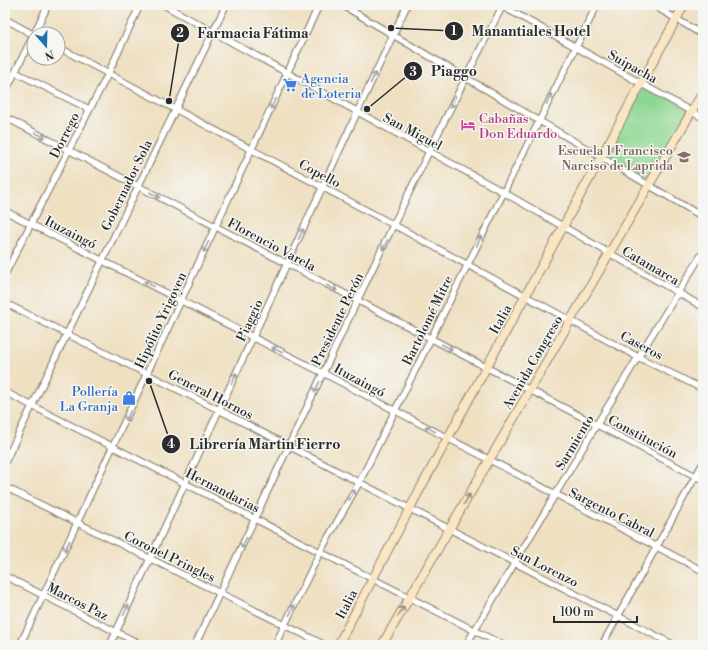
<svg xmlns="http://www.w3.org/2000/svg" width="708" height="650" font-family="'Libre Bodoni',serif">
  <rect width="100%" height="100%" fill="#f6f6f2"/>
  <filter id="ink" filterUnits="userSpaceOnUse"><feTurbulence type="fractalNoise" baseFrequency=".025" numOctaves="2"/><feDisplacementMap in="SourceGraphic" scale="8" xChannelSelector="R" yChannelSelector="G"/><feConvolveMatrix kernelMatrix="1 2 1 2 8 2 1 2 1" color-interpolation-filters="sRGB"/></filter>
  <filter id="wash" filterUnits="userSpaceOnUse"><feTurbulence type="fractalNoise" baseFrequency=".012" numOctaves="4" result="noise"/><feDisplacementMap in="SourceGraphic" scale="16" xChannelSelector="R" yChannelSelector="G"/><feGaussianBlur stdDeviation="0.9" result="paint"/><feColorMatrix in="noise" values="0 0 0 0 0 0 0 0 0 0 0 0 0 0 0 0 0 1.4 0 .05"/><feComposite in="paint" operator="in"/></filter>
  <g filter="url(#wash)">
    <rect width="100%" height="100%" fill="#efe0c2"/>
    <path fill="#8ed793" stroke="#5c815f" d="M642,83L692,111L649,184L603,156Z"/>
  </g>
  <g filter="url(#ink)">
    <g fill="none" stroke-linecap="round" stroke-linejoin="round">
      <defs>
        <g id="street">
          <path d="M164,5L503,192L703,307"/>
          <path d="M342,5L703,217"/>
          <path d="M500,5L703,118"/>
          <path d="M653,5L703,35"/>
          <path d="M5,19L34,35"/>
          <path d="M58,47L394,225L638,357L703,389"/>
          <path d="M15,72L89,109"/>
          <path d="M5,93L48,5"/>
          <path d="M5,117L703,480"/>
          <path d="M5,211L323,373L703,571"/>
          <path d="M5,274L108,74L140,5"/>
          <path d="M5,303L219,410L674,645"/>
          <path d="M5,392L503,645"/>
          <path d="M5,462L226,5"/>
          <path d="M5,487L325,645"/>
          <path d="M5,576L142,645"/>
          <path d="M20,645L319,5"/>
          <path d="M110,645L407,5"/>
          <path d="M195,645C297,431 394,215 503,5"/>
          <path d="M275,645L320,552L359,483L597,5"/>
          <path d="M466,645L597,424L703,252"/>
          <path d="M602,645L703,463"/>
        </g>
        <g id="secondary">
          <path d="M338,645L419,491L684,5"/>
          <path d="M382,645L703,92"/>
        </g>
      </defs>
      <use href="#street" stroke="#8d8676" stroke-width="8"/>
      <use href="#secondary" stroke="#8d8676" stroke-width="10"/>
      <use href="#street" stroke="#fff" stroke-width="5.5"/>
      <use href="#secondary" stroke="#fbe6c4" stroke-width="8"/>
    </g>
    <defs><path id="oneway-shaft" d="M-6 0H5M1.5-3L5.5 0L1.5 3" fill="none" stroke-width="1.6" stroke-linecap="round" stroke-linejoin="round"/></defs>
    <g stroke="#a0a0a0">
      <use href="#oneway-shaft" transform="translate(373 78) rotate(-65)"/>
      <use href="#oneway-shaft" transform="translate(549 99) rotate(-64)"/>
      <use href="#oneway-shaft" transform="translate(453 102) rotate(116)"/>
      <use href="#oneway-shaft" transform="translate(273 104) rotate(115)"/>
      <use href="#oneway-shaft" transform="translate(40 135) rotate(28)"/>
      <use href="#oneway-shaft" transform="translate(155 195) rotate(28)"/>
      <use href="#oneway-shaft" transform="translate(301 234) rotate(-65)"/>
      <use href="#oneway-shaft" transform="translate(479 241) rotate(-64)"/>
      <use href="#oneway-shaft" transform="translate(385 245) rotate(116)"/>
      <use href="#oneway-shaft" transform="translate(206 247) rotate(115)"/>
      <use href="#oneway-shaft" transform="translate(149 284) rotate(-153)"/>
      <use href="#oneway-shaft" transform="translate(332 288) rotate(28)"/>
      <use href="#oneway-shaft" transform="translate(447 347) rotate(27)"/>
      <use href="#oneway-shaft" transform="translate(277 350) rotate(-153)"/>
      <use href="#oneway-shaft" transform="translate(234 378) rotate(-65)"/>
      <use href="#oneway-shaft" transform="translate(317 387) rotate(115)"/>
      <use href="#oneway-shaft" transform="translate(128 416) rotate(115)"/>
      <use href="#oneway-shaft" transform="translate(430 429) rotate(-152)"/>
      <use href="#oneway-shaft" transform="translate(352 495) rotate(-61)"/>
      <use href="#oneway-shaft" transform="translate(244 543) rotate(115)"/>
      <use href="#oneway-shaft" transform="translate(67 546) rotate(115)"/>
      <use href="#oneway-shaft" transform="translate(126 610) rotate(-65)"/>
      <use href="#oneway-shaft" transform="translate(292 610) rotate(-64)"/>
    </g>
    <g stroke="#938878">
      <use href="#oneway-shaft" transform="translate(467 499) rotate(-60)"/>
      <use href="#oneway-shaft" transform="translate(401 611) rotate(-60)"/>
    </g>
  </g>
  <defs>
    <symbol id="supermarket-bare" viewBox="-9 -9 18 18"><path d="M-6-5.5h2.5l.6 2H6L4.5 2H-2.5L-4.4-4H-6ZM-1.5 3.2a1.3 1.3 0 1 0 .1 0ZM3 3.2a1.3 1.3 0 1 0 .1 0Z" fill="#3f7fe0" stroke="#f6f6f2" stroke-width="2.5" paint-order="stroke"/></symbol>
    <symbol id="hotel-bare" viewBox="-9 -9 18 18"><path d="M-6-4.5h1.5V1H6V5H4.5V3h-9V5H-6ZM-4 0a1.8 1.8 0 1 1 3.6 0ZM.5 0V-2.5h3Q6-2.5 6 0Z" fill="#d1479c" stroke="#f6f6f2" stroke-width="2.5" paint-order="stroke"/></symbol>
    <symbol id="school-bare" viewBox="-9 -9 18 18"><path d="M0-5L7-2L0 1L-7-2ZM-4 1L0 2.5L4 1V4Q0 6-4 4Z" fill="#8d6e63" stroke="#f6f6f2" stroke-width="2.5" paint-order="stroke"/></symbol>
    <symbol id="shop-bare" viewBox="-9 -9 18 18"><path d="M-5-2.5h2.3a2.7 3.5 0 0 1 5.4 0H5L5.5 6h-11ZM-1.5-2.5h3a1.5 2.3 0 0 0-3 0Z" fill="#3f7fe0" stroke="#f6f6f2" stroke-width="2.5" paint-order="stroke"/></symbol>
  </defs>
  <g fill-rule="evenodd">
    <use href="#supermarket-bare" x="280" y="75" width="20" height="20"/>
    <use href="#hotel-bare" x="458" y="115" width="20" height="20"/>
    <use href="#school-bare" x="674" y="147" width="20" height="20"/>
    <use href="#shop-bare" x="119" y="388" width="20" height="20"/>
  </g>
  <g text-anchor="middle" stroke-width="3" stroke-linejoin="round" paint-order="stroke">
    <g font-size="13" fill="#2b2b2b" stroke="#f6f6f2">
      <text transform="translate(633 66) rotate(29)" y="5">Suipacha</text>
      <text transform="translate(413 131) rotate(28)" y="5">San Miguel</text>
      <text transform="translate(64 135) rotate(-63)" y="5">Dorrego</text>
      <text transform="translate(320 173) rotate(28)" y="5">Copello</text>
      <text transform="translate(126 185) rotate(-64)" y="5">Gobernador Sola</text>
      <text transform="translate(71 232) rotate(27)" y="5">Ituzaingó</text>
      <text transform="translate(272 244) rotate(28)" y="5">Florencio Varela</text>
      <text transform="translate(651 265) rotate(30)" y="5">Catamarca</text>
      <text transform="translate(337 319) rotate(-64)" y="5">Presidente Perón</text>
      <text transform="translate(500 319) rotate(-61)" y="5">Italia</text>
      <text transform="translate(160 320) rotate(-65)" y="5">Hipólito Yrigoyen</text>
      <text transform="translate(249 320) rotate(-65)" y="5">Piaggio</text>
      <text transform="translate(427 320) rotate(-64)" y="5">Bartolomé Mitre</text>
      <text transform="translate(642 345) rotate(28)" y="5">Caseros</text>
      <text transform="translate(532 362) rotate(-60)" y="5">Avenida Congreso</text>
      <text transform="translate(360 380) rotate(28)" y="5">Ituzaingó</text>
      <text transform="translate(211 394) rotate(27)" y="5">General Hornos</text>
      <text transform="translate(643 436) rotate(28)" y="5">Constitución</text>
      <text transform="translate(574 442) rotate(-59)" y="5">Sarmiento</text>
      <text transform="translate(223 490) rotate(27)" y="5">Hernandarias</text>
      <text transform="translate(612 512) rotate(27)" y="5">Sargento Cabral</text>
      <text transform="translate(170 556) rotate(26)" y="5">Coronel Pringles</text>
      <text transform="translate(545 566) rotate(27)" y="5">San Lorenzo</text>
      <text transform="translate(78 601) rotate(27)" y="5">Marcos Paz</text>
      <text transform="translate(346 604) rotate(-62)" y="5">Italia</text>
    </g>
    <g font-size="13" fill="#366cbe" stroke="#f6f6f2" text-anchor="start">
      <text x="301" y="83">Agencia<tspan x="301" dy="15">de Loteria</tspan></text>
      <text x="118" y="396" text-anchor="end">Pollería<tspan x="118" dy="15">La Granja</tspan></text>
    </g>
    <g font-size="13" fill="#b23c85" stroke="#f6f6f2" text-anchor="start">
      <text x="479" y="123">Cabañas<tspan x="479" dy="15">Don Eduardo</tspan></text>
    </g>
    <g font-size="13" fill="#785e54" stroke="#f6f6f2" text-anchor="end">
      <text x="673" y="155">Escuela 1 Francisco<tspan x="673" dy="15">Narciso de Laprida</tspan></text>
    </g>
  </g>
  <path fill="none" stroke="#2b2b2b" stroke-width="1.5" d="M391 28L454 31M169 101L180 33M367 109L413 71M149 381L171 444"/>
  <g fill="#2b2b2b" stroke="#f6f6f2" stroke-width="1.5">
    <circle cx="391" cy="28" r="4"/>
    <circle cx="169" cy="101" r="4"/>
    <circle cx="367" cy="109" r="4"/>
    <circle cx="149" cy="381" r="4"/>
    <circle cx="454" cy="31" r="10"/>
    <circle cx="180" cy="33" r="10"/>
    <circle cx="413" cy="71" r="10"/>
    <circle cx="171" cy="444" r="10"/>
  </g>
  <g font-size="12" text-anchor="middle" font-weight="bold" fill="#fff">
    <text x="454" y="35">1</text>
    <text x="180" y="37">2</text>
    <text x="413" y="76">3</text>
    <text x="171" y="448">4</text>
  </g>
  <g font-size="14" text-anchor="middle" font-weight="bold" fill="#2b2b2b" stroke="#f6f6f2" stroke-width="3" stroke-linejoin="round" paint-order="stroke">
    <text x="531" y="36">Manantiales Hotel</text>
    <text x="253" y="38">Farmacia Fátima</text>
    <text x="454" y="76">Piaggo</text>
    <text x="265" y="449">Librería Martin Fierro</text>
  </g>
  <rect width="708" height="650" fill="none" stroke="#f6f6f2" stroke-width="20"/>
  <g transform="translate(46 46) rotate(160)"><circle r="19" fill="#f6f6f2" stroke="#a5a5a2"/>
  <path d="M0-3L7 15L0 10L-7 15Z" fill="#1f6fb2"/>
  <text y="-6" font-size="11" font-weight="bold" text-anchor="middle" fill="#2b2b2b">N</text>
  </g>
  <path d="M554 616v6h83v-6" fill="none" stroke="#2b2b2b" stroke-width="2"/>
  <text x="560" y="616" font-size="12" fill="#2b2b2b" stroke="#f6f6f2" stroke-width="3" paint-order="stroke">100 m</text>
</svg>
